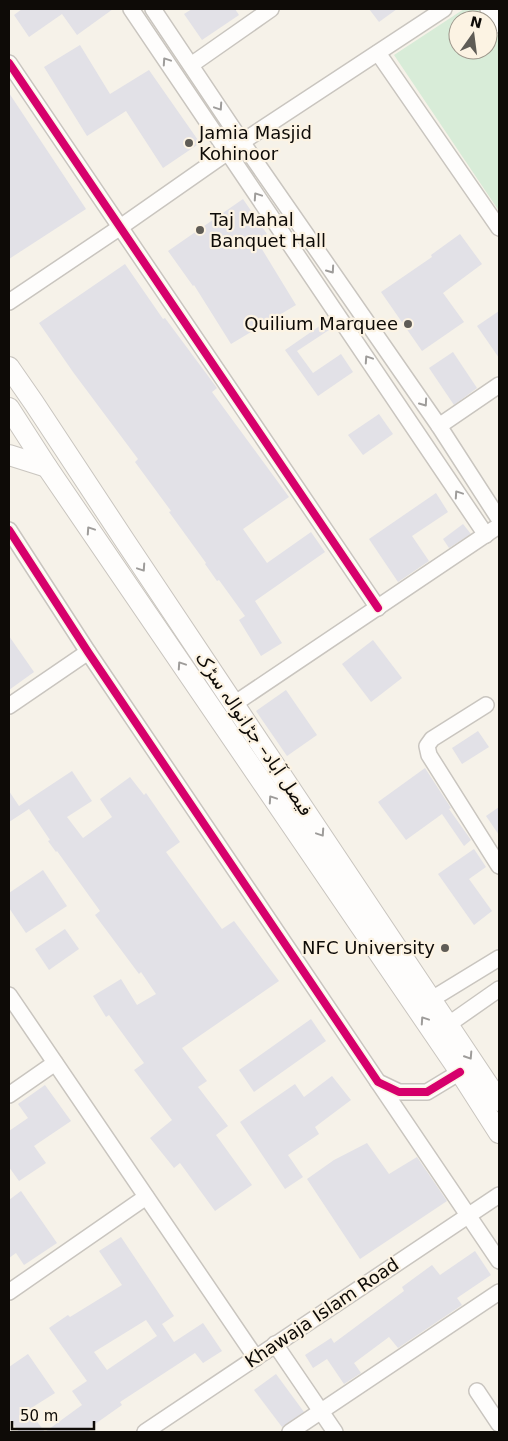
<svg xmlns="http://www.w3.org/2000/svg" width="508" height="1441" font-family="'DejaVu Sans','Noto Sans Arabic',sans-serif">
  <rect width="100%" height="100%" fill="#f6f2e9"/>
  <path fill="#d8ecd8" d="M464,9H480L488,20H458V50H488V20L499,37V211L394,55Z"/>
  <g fill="#e2e1e7" fill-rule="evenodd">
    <path d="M22,9H113L77,35L62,14L29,37L14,15Z"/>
    <path d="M192,9H235L239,15L202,40L184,14Z"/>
    <path d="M369,9H397L379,22Z"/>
    <path d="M80,45L110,94L149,70L200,143L163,168L126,111L87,136L44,67Z"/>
    <path d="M9,93L86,209L9,259Z"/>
    <path d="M243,199L267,234L257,241L296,305L231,344L194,285L193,286L168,251Z"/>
    <path d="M460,234L482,264L443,293L464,322L422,351L381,292L432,257L431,255Z"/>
    <path d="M125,264L163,319L165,318L217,388L212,392L289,497L243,529L267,563L311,532L325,552L255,601L282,643L261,656L239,620L245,616L219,580L217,581L205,564L206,563L169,512L171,511L135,462L138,459L73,372L39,323Z"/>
    <path d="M499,311V358L477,326Z"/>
    <path d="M324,323L329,330L297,351L313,373L341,354L353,372L318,396L285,350Z"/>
    <path d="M453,352L477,388L454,405L429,368Z"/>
    <path d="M379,414L393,434L363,455L348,435Z"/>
    <path d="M436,493L448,512L412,536L429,561L398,582L369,539Z"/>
    <path d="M463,524L471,534L449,548L443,539Z"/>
    <path d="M9,636L34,672L9,690Z"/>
    <path d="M373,640L402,678L371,702L342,664Z"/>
    <path d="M286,690L317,735L287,756L256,711Z"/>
    <path d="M478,731L489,747L462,764L452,748Z"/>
    <path d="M425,768L451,808L449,809L471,840L464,846L442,814L406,840L378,802Z"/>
    <path d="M72,771L92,801L67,817L83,838L112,817L100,799L130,777L144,795L146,793L180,842L166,852L222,929L234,921L279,981L182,1048L207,1081L198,1087L228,1126L216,1135L252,1185L215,1211L180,1163L174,1168L150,1138L172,1120L134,1070L144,1063L109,1015L106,1017L93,996L121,979L137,1005L156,994L141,972L139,974L95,915L100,911L57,851L56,852L48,841L50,840L29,809L9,822V791L19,806Z"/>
    <path d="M499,807V835L486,816Z"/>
    <path d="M474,849L486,867L469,879L492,911L474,925L438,874Z"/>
    <path d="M43,870L67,906L26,933L9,908V893Z"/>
    <path d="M65,929L79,949L49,970L35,949Z"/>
    <path d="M311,1019L326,1041L254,1092L239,1070Z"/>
    <path d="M332,1076L351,1100L315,1127L319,1134L288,1155L303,1177L285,1189L240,1122L295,1084L304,1097Z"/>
    <path d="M45,1085L71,1121L34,1146L46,1163L19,1181L9,1167V1131L28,1118L18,1104Z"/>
    <path d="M367,1143L389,1174L417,1157L447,1201L360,1259L307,1179L334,1160Z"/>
    <path d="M21,1191L57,1243L24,1265L16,1253L9,1258V1200Z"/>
    <path d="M121,1237L174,1316L162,1324L174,1342L203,1323L222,1351L203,1363L195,1353L120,1402L122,1405L88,1429L91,1432H19L9,1418V1367L28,1354L55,1393L28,1410L45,1432L82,1405L72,1391L87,1381L49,1328L68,1315L70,1317L122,1285L99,1251ZM146,1320L157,1336L107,1370L94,1352Z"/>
    <path d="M475,1251L491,1275L457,1298L462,1305L398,1348L389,1337L354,1363L361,1373L344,1384L327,1359L313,1368L305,1355L331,1338L334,1343L404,1291L402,1287L432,1265L440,1275Z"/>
    <path d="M276,1374L304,1412L282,1427L254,1390Z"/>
  </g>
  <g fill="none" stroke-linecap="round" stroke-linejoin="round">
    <defs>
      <g id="minor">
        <path d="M131,9L486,535"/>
        <path d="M153,9L242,142L439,426L499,519"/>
        <path d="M488,9L499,25"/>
        <path d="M378,53L499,228"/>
        <path d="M9,63L378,608"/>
        <path d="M191,65L271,9"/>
        <path d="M9,302L119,228L242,142L444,9"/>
        <path d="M439,426L499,385"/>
        <path d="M9,530L88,652L378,1082L399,1092H427L460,1072"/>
        <path d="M234,704L494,529"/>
        <path d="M486,705L432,739L427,746L429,755L499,866"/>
        <path d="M9,706L88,652"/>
        <path d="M9,995L256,1358"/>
        <path d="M432,999L499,958"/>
        <path d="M449,1024L499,989"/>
        <path d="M378,1082L499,1261"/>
        <path d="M9,1095L55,1063"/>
        <path d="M9,1292L146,1197"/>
        <path d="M275,1344L335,1432"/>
        <path d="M477,1391L499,1424"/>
        <path d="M145,1432L499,1195"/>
        <path d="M290,1432L499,1292"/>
      </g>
      <g id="major">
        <path d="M9,367L34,403L125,541L499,1101"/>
        <path d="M9,408L47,467L460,1072L499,1133"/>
        <path d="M9,455L47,467"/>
      </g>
    </defs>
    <use href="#minor" stroke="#c9c5bf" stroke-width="18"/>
    <use href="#major" stroke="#c9c5bf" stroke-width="22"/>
    <use href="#minor" stroke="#fefdfc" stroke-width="15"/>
    <use href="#major" stroke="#fefdfc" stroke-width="20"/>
    <defs>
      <g id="cycleway">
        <path d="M9,63L378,608"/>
        <path d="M9,530L88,652L378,1082L399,1092H427L460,1072"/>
      </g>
    </defs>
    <use href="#cycleway" stroke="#fcf3e3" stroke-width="11"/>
    <use href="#cycleway" stroke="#d6006c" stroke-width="8"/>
  </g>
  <defs><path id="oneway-chevron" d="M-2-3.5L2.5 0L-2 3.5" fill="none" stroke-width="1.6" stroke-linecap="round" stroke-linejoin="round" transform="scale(1.25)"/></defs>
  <g stroke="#9e9c9a">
    <use href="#oneway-chevron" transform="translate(166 61) rotate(-124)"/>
    <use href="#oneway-chevron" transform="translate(219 107) rotate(56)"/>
    <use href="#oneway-chevron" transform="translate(257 196) rotate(-124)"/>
    <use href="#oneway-chevron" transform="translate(331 270) rotate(55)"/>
    <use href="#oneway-chevron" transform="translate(368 359) rotate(-124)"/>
    <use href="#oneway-chevron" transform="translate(424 403) rotate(55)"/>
    <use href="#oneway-chevron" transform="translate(458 494) rotate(-124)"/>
    <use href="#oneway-chevron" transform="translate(90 530) rotate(-124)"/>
    <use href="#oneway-chevron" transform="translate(142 568) rotate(56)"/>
    <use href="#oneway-chevron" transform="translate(181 665) rotate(-124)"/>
    <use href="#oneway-chevron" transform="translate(272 799) rotate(-124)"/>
    <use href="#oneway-chevron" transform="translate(321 833) rotate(56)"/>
    <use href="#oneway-chevron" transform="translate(424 1020) rotate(-124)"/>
    <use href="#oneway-chevron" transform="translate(469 1056) rotate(57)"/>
  </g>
  <g fill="#5f5c56" stroke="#fcf3e3" stroke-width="2">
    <circle cx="189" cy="143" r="5"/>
    <circle cx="200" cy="230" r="5"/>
    <circle cx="408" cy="324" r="5"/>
    <circle cx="445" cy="948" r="5"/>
  </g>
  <g text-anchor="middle" stroke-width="4.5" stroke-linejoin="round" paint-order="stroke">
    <g font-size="18" fill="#0e0b07" stroke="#fcf3e3" text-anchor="start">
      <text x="199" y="139">Jamia Masjid<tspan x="199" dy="21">Kohinoor</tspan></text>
      <text x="210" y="226">Taj Mahal<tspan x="210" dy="21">Banquet Hall</tspan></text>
      <text x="398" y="330" text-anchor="end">Quilium Marquee</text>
      <text x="435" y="954" text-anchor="end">NFC University</text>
    </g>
    <g font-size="18" fill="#0e0b07" stroke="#fcf3e3">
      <text transform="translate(254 734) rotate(56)" y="6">فیصل آباد– جڑانوالہ سڑک</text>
      <text transform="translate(322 1313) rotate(-34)" y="6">Khawaja Islam Road</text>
    </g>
  </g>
  <rect width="508" height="1441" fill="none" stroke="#0e0b07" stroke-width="20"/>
  <g transform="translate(473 35) rotate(14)"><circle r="24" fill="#fcf3e3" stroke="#9d968b"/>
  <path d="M0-4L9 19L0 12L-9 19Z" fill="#5f5c56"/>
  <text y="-8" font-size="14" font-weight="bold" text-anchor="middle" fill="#0e0b07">N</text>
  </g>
  <path d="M12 1421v8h82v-8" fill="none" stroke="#0e0b07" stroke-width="2.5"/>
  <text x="20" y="1421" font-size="15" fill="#0e0b07" stroke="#fcf3e3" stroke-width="4" paint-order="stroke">50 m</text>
</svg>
